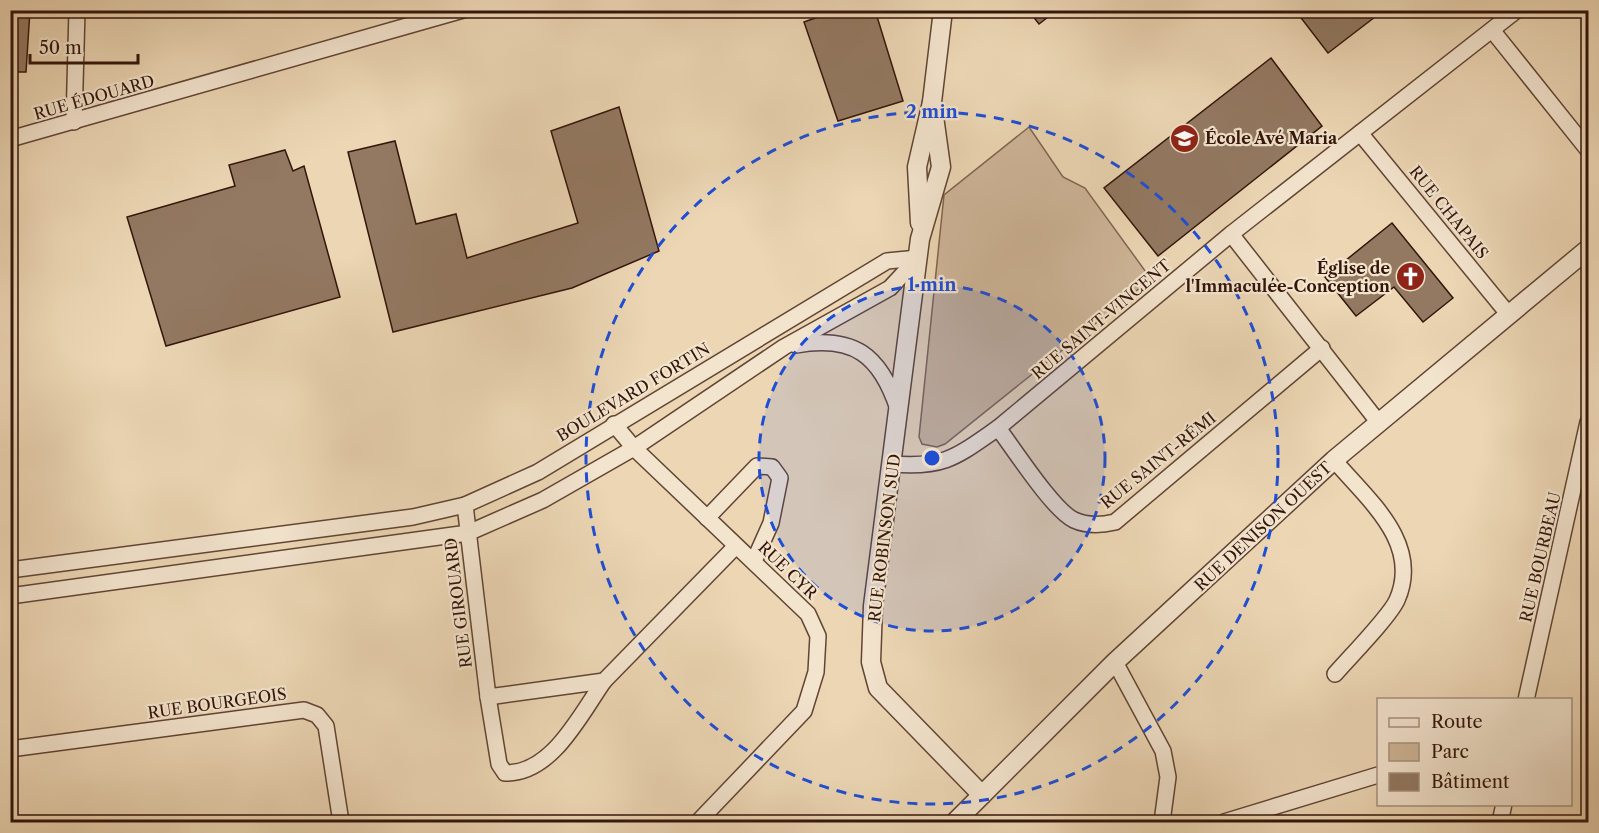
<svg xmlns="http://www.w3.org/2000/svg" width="1599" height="833" font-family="'Libre Caslon Text',serif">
  <rect width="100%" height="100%" fill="#ecd6b4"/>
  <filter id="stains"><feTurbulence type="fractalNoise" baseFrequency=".00333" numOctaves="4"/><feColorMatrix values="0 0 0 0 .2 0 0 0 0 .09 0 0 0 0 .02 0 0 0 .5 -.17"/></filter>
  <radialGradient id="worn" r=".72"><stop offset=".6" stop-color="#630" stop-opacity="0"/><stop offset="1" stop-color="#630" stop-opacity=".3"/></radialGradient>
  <path fill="#cdb597" stroke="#806550" stroke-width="1.5" d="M1029,127L1063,177L1085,188L1151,279L945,444L937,447L922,444L919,437L944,195Z"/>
  <g fill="#937962" stroke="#33150a" stroke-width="1.5">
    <path d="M10,10H30L26,72H10Z"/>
    <path d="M838,10H875L903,101L838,121L804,22Z"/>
    <path d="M1028,10H1057L1039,24Z"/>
    <path d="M1295,10H1384L1328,53Z"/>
    <path d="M1271,58L1322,126L1158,256L1104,188Z"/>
    <path d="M619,107L659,251L572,288L393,332L348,152L395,141L416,224L456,214L467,258L578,223L551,131Z"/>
    <path d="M285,150L293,171L304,166L340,297L166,346L127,217L235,186L229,165Z"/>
    <path d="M1392,223L1453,298L1423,322L1394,287L1356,316L1325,277Z"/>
  </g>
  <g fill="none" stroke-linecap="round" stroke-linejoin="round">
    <defs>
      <g id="minor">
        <path d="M1492,30L1588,150"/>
        <path d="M74,122L77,10"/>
        <path d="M1360,133L1509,315"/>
        <path d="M10,139L463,10"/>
        <path d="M1231,234L1379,423"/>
        <path d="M796,345C854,335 880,355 898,409"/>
        <path d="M614,424L634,448L808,614L818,636L816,672L804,711L698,822"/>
        <path d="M998,428C1014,449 1053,510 1074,520C1087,526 1102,525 1115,522L1322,348"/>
        <path d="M1334,460C1368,500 1422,543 1397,600C1390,616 1349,658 1335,674"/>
        <path d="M893,464C945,468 956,457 998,428L1231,234L1517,10"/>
        <path d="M465,505L488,697L604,681L736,546"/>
        <path d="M707,518L757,466L772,467L780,478L771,523L754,561"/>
        <path d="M10,570L413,517L465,505L538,472L887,261L918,258"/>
        <path d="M10,596L468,533L543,500L634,448L784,347L890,288L918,258"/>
        <path d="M1115,662L1163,751L1168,777L1162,822"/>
        <path d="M488,697L499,764L505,773C552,774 580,715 604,681"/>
        <path d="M1526,700L1588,422"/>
        <path d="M10,749L304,710L317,715L326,726L341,822"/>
        <path d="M1224,822L1378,775"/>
        <path d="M1500,822L1504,804"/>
      </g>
      <g id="tertiary">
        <path d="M932,102L941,167L920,239L873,606L871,662L878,688L982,795"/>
        <path d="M920,223L917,167L932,102L943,10"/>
        <path d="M955,822L1115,662L1334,460L1588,249"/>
      </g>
    </defs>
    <use href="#minor" stroke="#614534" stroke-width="18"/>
    <use href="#tertiary" stroke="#614534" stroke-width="21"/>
    <use href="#minor" stroke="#f3e4ce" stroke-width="15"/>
    <use href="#tertiary" stroke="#f3e4ce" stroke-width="18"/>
  </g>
  <circle cx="932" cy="458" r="173" fill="#1d4ed8" fill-opacity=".12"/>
  <g fill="none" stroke="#1d4ed8" stroke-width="3" stroke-dasharray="10 8">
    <circle cx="932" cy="458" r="173"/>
    <circle cx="932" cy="458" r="346"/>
  </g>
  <defs>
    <symbol id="school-disc" viewBox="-11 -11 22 22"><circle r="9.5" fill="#8f2418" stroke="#f3e4ce"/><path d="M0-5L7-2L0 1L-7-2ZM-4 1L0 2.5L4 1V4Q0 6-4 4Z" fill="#fff"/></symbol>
    <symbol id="church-disc" viewBox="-11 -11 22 22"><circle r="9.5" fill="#8f2418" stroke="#f3e4ce"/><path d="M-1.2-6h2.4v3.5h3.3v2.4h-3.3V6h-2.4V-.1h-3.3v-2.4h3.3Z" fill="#fff"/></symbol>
  </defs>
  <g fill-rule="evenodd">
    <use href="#school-disc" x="1168" y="122" width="33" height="33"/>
    <use href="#church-disc" x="1394" y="260" width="33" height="33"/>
  </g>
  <g text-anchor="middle" stroke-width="4.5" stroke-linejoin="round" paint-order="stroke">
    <g font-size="16" fill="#33150a" stroke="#f3e4ce">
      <text transform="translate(94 97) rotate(-16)" y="6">RUE ÉDOUARD</text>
      <text transform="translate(1449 212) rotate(51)" y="6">RUE CHAPAIS</text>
      <text transform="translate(1101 319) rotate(-40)" y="6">RUE SAINT-VINCENT</text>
      <text transform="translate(633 392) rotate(-31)" y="6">BOULEVARD FORTIN</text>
      <text transform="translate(1158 460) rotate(-39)" y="6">RUE SAINT-RÉMI</text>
      <text transform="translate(1263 526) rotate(-43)" y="6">RUE DENISON OUEST</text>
      <text transform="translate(884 538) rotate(-83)" y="6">RUE ROBINSON SUD</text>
      <text transform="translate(1540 557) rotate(-77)" y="6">RUE BOURBEAU</text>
      <text transform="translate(788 570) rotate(44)" y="6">RUE CYR</text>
      <text transform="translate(458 603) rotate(-97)" y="6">RUE GIROUARD</text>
      <text transform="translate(217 703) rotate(-8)" y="6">RUE BOURGEOIS</text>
    </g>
    <g font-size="16" font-weight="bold" fill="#33150a" stroke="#f3e4ce" text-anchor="start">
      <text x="1205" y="144">École Avé Maria</text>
      <text x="1390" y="274" text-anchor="end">Église de<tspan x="1390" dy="18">l'Immaculée-Conception</tspan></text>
    </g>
  </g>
  <circle cx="932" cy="458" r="9" fill="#1d4ed8" stroke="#f3e4ce" stroke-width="3"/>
  <g font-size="18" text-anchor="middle" font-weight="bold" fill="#1d4ed8" stroke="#f3e4ce" stroke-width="4.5" stroke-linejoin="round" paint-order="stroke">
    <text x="932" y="118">2 min</text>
    <text x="932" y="291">1 min</text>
  </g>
  <rect width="1599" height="833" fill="none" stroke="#ecd6b4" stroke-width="36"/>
  <rect x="12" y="12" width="1575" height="809" fill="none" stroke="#33150a" stroke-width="3"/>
  <rect x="18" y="18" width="1563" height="797" fill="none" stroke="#33150a" stroke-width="1.5"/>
  <rect x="1377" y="698" width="195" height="108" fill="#f3e4ce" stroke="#a69180" stroke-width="1.5"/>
  <rect x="1389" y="718" width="30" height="9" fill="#f3e4ce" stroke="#a69180" stroke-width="1.5"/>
  <text x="1431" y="728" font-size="18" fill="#33150a">Route</text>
  <rect x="1389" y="743" width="30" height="18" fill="#cdb597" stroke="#a69180" stroke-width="1.5"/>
  <text x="1431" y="758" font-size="18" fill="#33150a">Parc</text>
  <rect x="1389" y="773" width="30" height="18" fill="#937962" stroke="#a69180" stroke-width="1.5"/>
  <text x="1431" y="788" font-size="18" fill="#33150a">Bâtiment</text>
  <path d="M30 54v9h108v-9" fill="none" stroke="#33150a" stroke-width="3"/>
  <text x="39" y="54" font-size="18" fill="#33150a" stroke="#f3e4ce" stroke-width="4.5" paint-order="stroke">50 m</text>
  <rect width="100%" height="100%" filter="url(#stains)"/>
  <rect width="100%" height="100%" fill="url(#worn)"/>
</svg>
